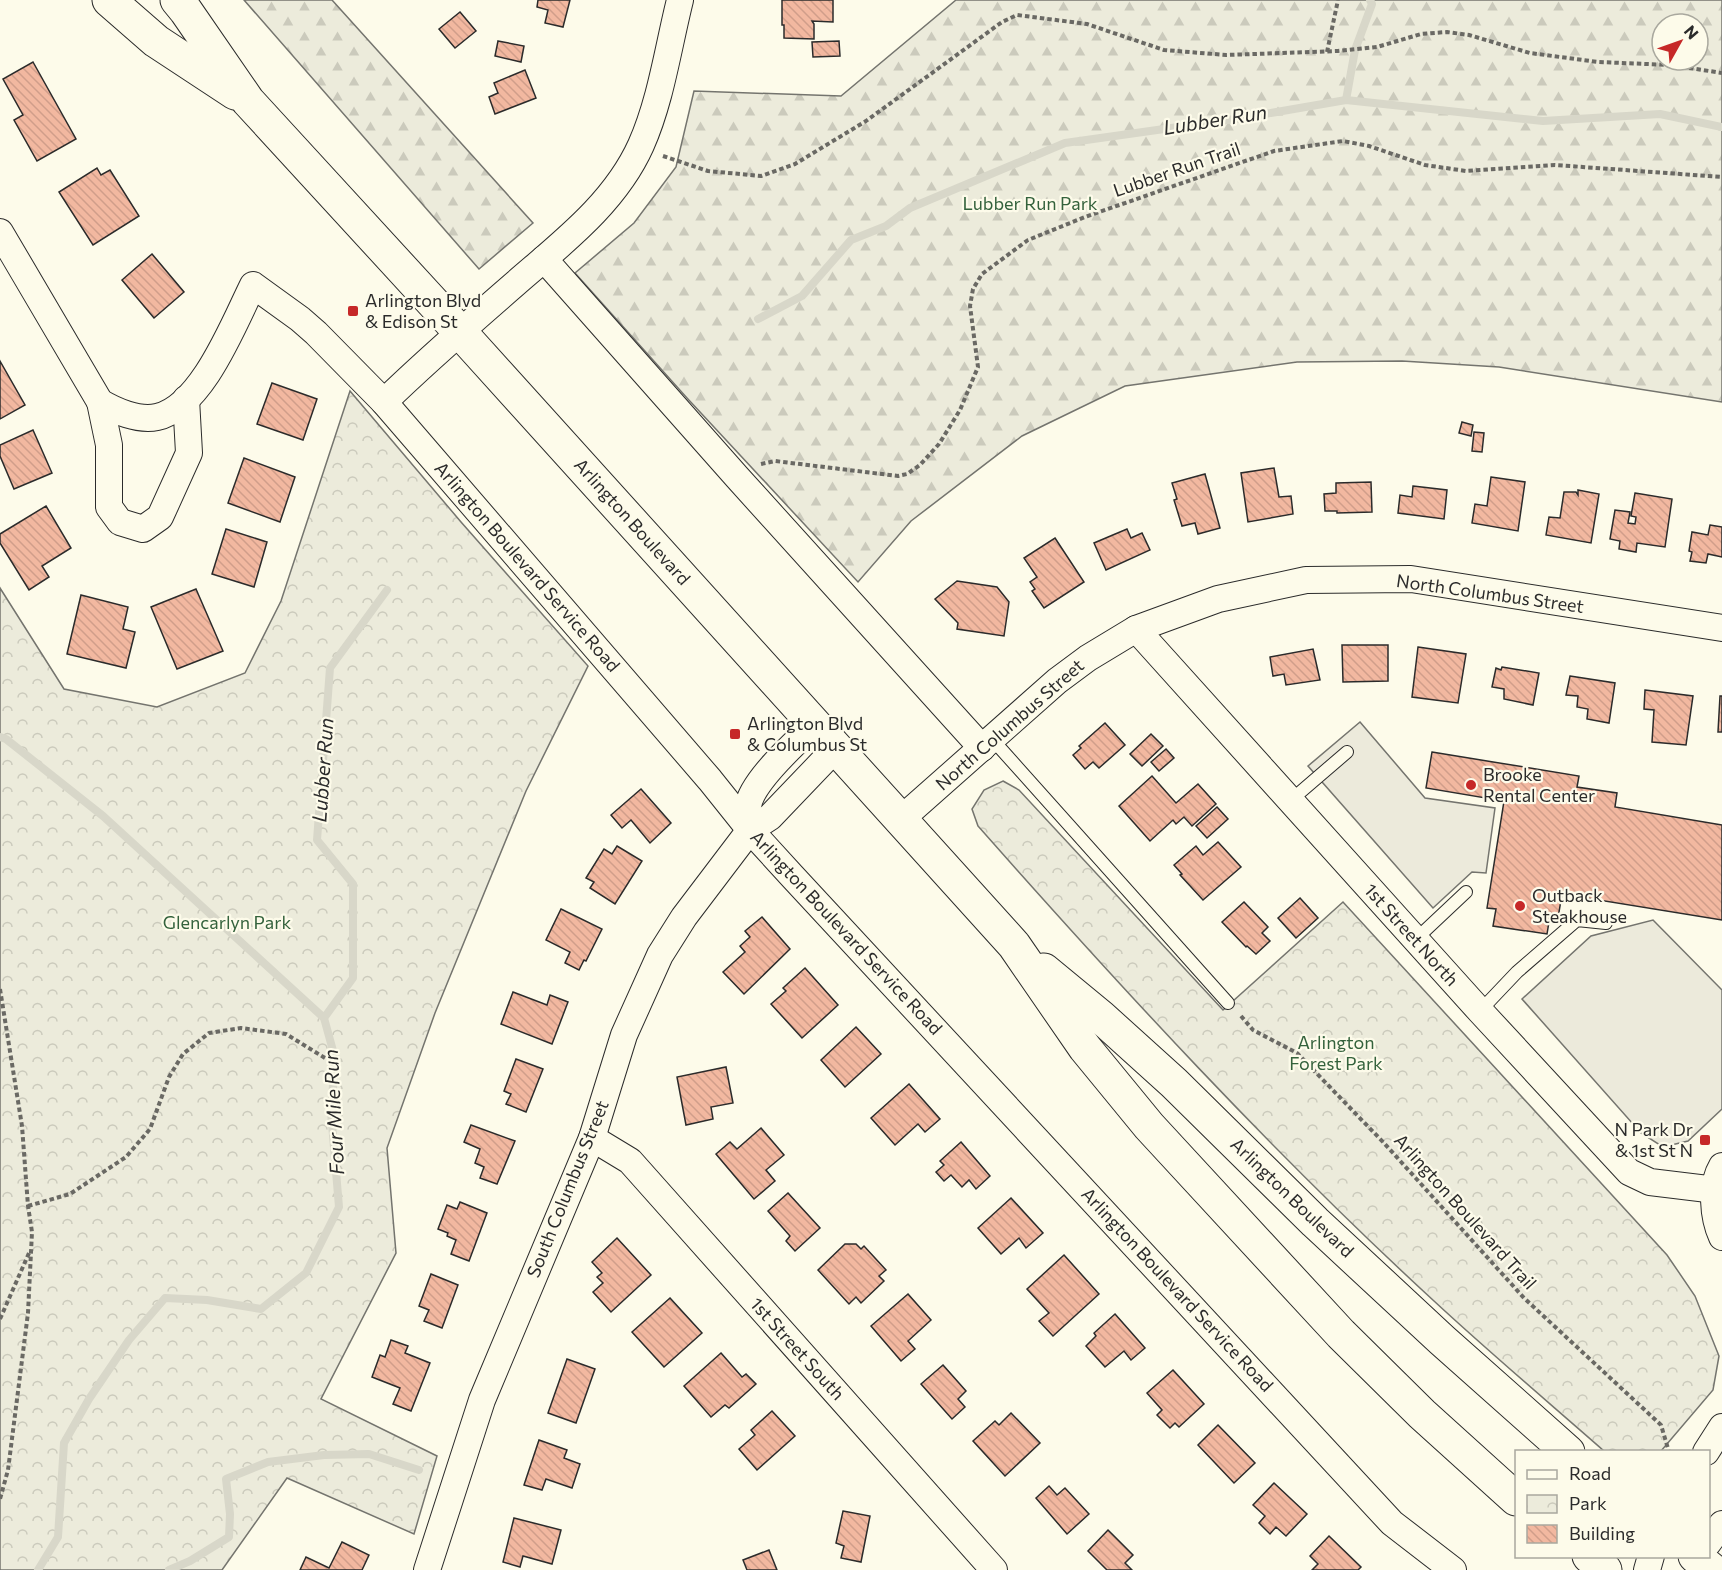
<svg xmlns="http://www.w3.org/2000/svg" width="1722" height="1570" font-family="Commissioner,sans-serif">
  <defs>
    <pattern id="forest-firs" width="22" height="20" patternUnits="userSpaceOnUse" patternTransform="scale(1.5)"><rect width="22" height="20" fill="#ecebdb"/><path d="M5 1l3.5 6h-7zM16 11l3.5 6h-7z" fill="#cbcabc"/></pattern>
    <pattern id="park-crowns" width="20" height="18" patternUnits="userSpaceOnUse" patternTransform="scale(1.5)"><rect width="20" height="18" fill="#ecebdb"/><path d="M2 6a3 3 0 1 1 6 0M12 15a3 3 0 1 1 6 0" fill="none" stroke="#cbcabc"/></pattern>
    <pattern id="building-back-hatch" width="6" height="6" patternUnits="userSpaceOnUse" patternTransform="scale(1.5)"><rect width="6" height="6" fill="#f2b8a0"/><path d="M-1 5l2 2M0 0l6 6M5-1l2 2" fill="none" stroke="#d09e8a"/></pattern>
  </defs>
  <rect width="100%" height="100%" fill="#fdfbea"/>
  <g fill="url(#forest-firs)" stroke="#74746e" stroke-width="1.5" fill-rule="evenodd">
    <path d="M244,0H332L533,223L479,269Z"/>
    <path d="M956,0H1722V402L1499,367L1402,361L1297,362L1125,386L1022,436L911,521L858,582L687,398L575,273L634,223L676,167L694,91L841,96ZM1662,24H1698V60H1662Z"/>
  </g>
  <g fill="url(#park-crowns)" stroke="#74746e" stroke-width="1.5">
    <path d="M350,391L461,522L588,666L526,791L435,1013L387,1148L396,1253L321,1399L437,1456L414,1534L287,1478L222,1570H0V588L64,689L157,707L245,673L281,601Z"/>
    <path d="M1003,781L1019,790L1223,1010L1343,902L1667,1255L1695,1296L1719,1356L1713,1390L1661,1451H1604C1547,1401 1489,1352 1434,1301C1272,1152 1123,990 978,826L972,809L984,790Z"/>
  </g>
  <g fill="#eceadb" stroke="#74746e" stroke-width="1.5">
    <path d="M1360,722L1425,798L1495,808L1486,873L1472,872L1433,908L1308,766Z"/>
    <path d="M1653,920L1722,990V1109L1688,1141L1663,1147L1641,1133L1522,999L1591,936Z"/>
  </g>
  <g fill="none" stroke-linecap="round" stroke-linejoin="round">
    <g stroke="#d8d7c9" stroke-width="8">
      <path d="M1346,100L1355,50L1372,4L1370,0"/>
      <path d="M758,319L802,296L851,240L886,226L910,208L1065,143L1242,118L1346,100L1543,121L1660,114L1722,127"/>
      <path d="M0,737L6,739L103,816L324,1018L335,1058L331,1112L339,1207L306,1273L261,1309L207,1300L165,1298L129,1340L89,1399L64,1443L58,1537L38,1570"/>
      <path d="M324,1018L353,978V884L317,840L330,668L387,590"/>
      <path d="M169,1570L190,1561L229,1537L230,1514L226,1479L268,1462L324,1455L369,1454L419,1470"/>
    </g>
  </g>
  <g fill="url(#building-back-hatch)" stroke="#2b2b2b" stroke-width="1.5">
    <path d="M538,0H570L563,27L545,23L548,10L537,7Z"/>
    <path d="M782,0H833V22L812,21L814,24V39L784,38V25H782Z"/>
    <path d="M460,12L476,31L455,48L439,29Z"/>
    <path d="M498,41L524,46L521,62L495,56Z"/>
    <path d="M839,41L840,56L813,57L812,42Z"/>
    <path d="M33,62L76,139L37,161L14,120L23,115L3,79Z"/>
    <path d="M525,70L536,98L495,114L489,97L498,93L494,83Z"/>
    <path d="M97,168L101,175L110,170L139,216L93,245L59,192Z"/>
    <path d="M152,254L184,292L154,318L122,280Z"/>
    <path d="M0,361L25,405L0,419Z"/>
    <path d="M272,383L317,399L303,440L257,424Z"/>
    <path d="M1462,422L1473,425L1471,436L1459,433Z"/>
    <path d="M33,430L52,473L14,489L0,456V445Z"/>
    <path d="M1474,432L1484,433L1482,452L1472,451Z"/>
    <path d="M244,458L295,477L280,522L228,503Z"/>
    <path d="M1274,468L1279,497L1291,496L1293,514L1248,522L1241,473Z"/>
    <path d="M1205,474L1220,528L1198,534L1195,523L1182,526L1174,500L1177,499L1172,483Z"/>
    <path d="M1491,477L1525,482L1518,531L1472,523L1475,504L1487,506Z"/>
    <path d="M1371,482L1372,512L1337,513V511H1325L1324,494L1336,493V483Z"/>
    <path d="M1413,486L1447,490L1444,519L1398,513L1400,495L1412,497Z"/>
    <path d="M1578,490L1599,494L1591,543L1546,535L1549,517L1560,518L1564,492H1576L1578,495Z"/>
    <path d="M1635,493L1672,499L1665,547L1637,543L1636,552L1619,549L1620,541L1610,539L1615,510L1630,512L1628,523L1635,524L1636,517L1631,516Z"/>
    <path d="M46,506L71,548L42,566L49,577L29,590L0,543V534Z"/>
    <path d="M1710,525L1722,527V557L1708,554L1706,563L1690,561L1692,552L1689,551L1692,532L1708,535Z"/>
    <path d="M226,529L267,542L254,587L212,574Z"/>
    <path d="M1127,529L1131,538L1142,533L1150,550L1106,570L1094,543Z"/>
    <path d="M1055,538L1084,582L1044,608L1032,591L1035,589L1030,582L1037,577L1024,558Z"/>
    <path d="M957,581L997,587L1009,602L1004,636L957,629L958,623L935,599Z"/>
    <path d="M196,589L223,651L177,669L151,607Z"/>
    <path d="M81,595L128,607L123,629L135,632L126,668L67,654Z"/>
    <path d="M1342,645H1388V681L1343,682Z"/>
    <path d="M1418,647L1466,654L1458,703L1412,697Z"/>
    <path d="M1313,649L1320,680L1286,685L1284,674L1273,676L1270,657Z"/>
    <path d="M1502,667L1539,673L1533,705L1504,699V689L1492,687L1496,668L1501,670Z"/>
    <path d="M1570,676L1615,683L1609,723L1587,719L1588,709L1577,707L1578,696L1566,695Z"/>
    <path d="M1645,690L1693,696L1686,745L1652,742L1654,710L1644,709Z"/>
    <path d="M1720,696H1722V732H1718Z"/>
    <path d="M1105,723L1125,745L1099,768L1093,762L1085,769L1073,755L1081,748L1079,746Z"/>
    <path d="M1151,734L1163,746L1142,766L1130,754Z"/>
    <path d="M1166,749L1174,758L1159,771L1151,762Z"/>
    <path d="M1432,752L1579,776L1577,787L1617,793L1615,807L1722,825V920L1562,894L1558,918L1550,916L1547,934L1493,926L1496,909L1487,908L1504,801L1426,788Z"/>
    <path d="M1152,776L1176,803L1198,784L1216,804L1192,826L1184,817L1176,824L1173,820L1150,841L1119,806Z"/>
    <path d="M641,789L671,823L650,843L631,820L622,828L611,815Z"/>
    <path d="M1217,807L1228,819L1207,838L1196,826Z"/>
    <path d="M1218,842L1241,867L1203,900L1180,875L1182,874L1174,865L1196,846L1203,855Z"/>
    <path d="M617,846L642,861L615,904L590,888L594,882L586,878L604,849L612,854Z"/>
    <path d="M1300,898L1318,918L1296,938L1278,918Z"/>
    <path d="M1244,902L1268,927L1262,933L1270,941L1256,954L1247,946L1246,947L1222,922Z"/>
    <path d="M561,909L602,929L586,961L584,960L579,970L565,963L570,952L546,940Z"/>
    <path d="M762,917L790,949L744,994L723,972L745,952L740,946L750,937L745,931Z"/>
    <path d="M805,968L838,1005L802,1038L771,1004L786,991L783,988Z"/>
    <path d="M513,992L547,1005L550,995L568,1002L552,1044L501,1024Z"/>
    <path d="M856,1027L881,1054L845,1087L821,1060Z"/>
    <path d="M516,1059L543,1069L526,1112L506,1104L511,1094L504,1091Z"/>
    <path d="M726,1067L733,1103L711,1107L713,1119L686,1125L677,1077Z"/>
    <path d="M909,1084L940,1119L925,1132L918,1124L895,1145L871,1118Z"/>
    <path d="M471,1125L515,1141L497,1184L480,1178L484,1167L475,1163L480,1149L464,1142Z"/>
    <path d="M761,1128L784,1155L766,1170L775,1181L754,1199L716,1154L730,1142L737,1149Z"/>
    <path d="M961,1142L990,1176L976,1189L969,1180L962,1187L951,1175L944,1181L936,1172L944,1165L940,1161Z"/>
    <path d="M788,1193L820,1228L795,1251L786,1241L790,1236L768,1211Z"/>
    <path d="M1011,1198L1043,1233L1026,1248L1019,1238L1001,1254L978,1228Z"/>
    <path d="M460,1202L487,1213L469,1261L451,1254L456,1240L447,1236L448,1233L438,1229L447,1205L457,1209Z"/>
    <path d="M617,1238L651,1275L611,1312L593,1292L603,1283L597,1277L602,1273L592,1262Z"/>
    <path d="M845,1244H856L861,1249L864,1246L886,1270L879,1276L884,1281L861,1303L856,1297L849,1304L818,1270Z"/>
    <path d="M1064,1255L1099,1294L1053,1336L1039,1321L1049,1313L1027,1289Z"/>
    <path d="M431,1274L458,1285L442,1328L424,1321L429,1310L419,1306Z"/>
    <path d="M908,1294L931,1320L908,1341L915,1349L901,1361L871,1326Z"/>
    <path d="M670,1298L702,1333L664,1367L632,1332Z"/>
    <path d="M1115,1314L1145,1348L1131,1360L1124,1351L1105,1367L1086,1346L1096,1336L1094,1333Z"/>
    <path d="M391,1340L408,1346L405,1353L430,1363L411,1411L393,1404L400,1388L372,1377L380,1355L385,1357Z"/>
    <path d="M721,1353L742,1377L746,1374L756,1384L729,1408L725,1405L711,1417L684,1386Z"/>
    <path d="M567,1359L595,1369L576,1423L548,1413Z"/>
    <path d="M943,1365L966,1391L958,1399L965,1407L952,1419L921,1384Z"/>
    <path d="M1173,1370L1204,1404L1179,1427L1175,1423L1170,1428L1157,1415L1162,1410L1147,1393Z"/>
    <path d="M772,1411L795,1436L757,1470L739,1449L755,1435L751,1430Z"/>
    <path d="M1011,1413L1040,1443L1005,1476L973,1441L995,1421L999,1425Z"/>
    <path d="M1218,1425L1255,1463L1234,1483L1198,1445Z"/>
    <path d="M539,1440L567,1450L564,1458L580,1464L572,1488L546,1479L542,1490L524,1485Z"/>
    <path d="M1274,1483L1307,1514L1286,1536L1276,1527L1270,1534L1259,1523L1265,1516L1253,1505Z"/>
    <path d="M1049,1486L1057,1495L1065,1488L1089,1514L1067,1534L1036,1498Z"/>
    <path d="M843,1511L870,1516L861,1562L841,1558L844,1546L836,1543Z"/>
    <path d="M514,1518L561,1530L552,1564L523,1556L520,1567L503,1562Z"/>
    <path d="M1108,1530L1133,1555L1125,1563L1132,1570H1107L1088,1551Z"/>
    <path d="M1329,1536L1361,1567L1358,1570H1312L1318,1564L1310,1556Z"/>
    <path d="M342,1542L369,1555L362,1570H300L306,1557L329,1568Z"/>
    <path d="M769,1550L777,1570H747L743,1560Z"/>
  </g>
  <g fill="none" stroke-linecap="round" stroke-linejoin="round">
    <defs>
      <g id="lane">
        <path d="M992,739L1228,1003"/>
        <path d="M1290,801L1347,752"/>
        <path d="M1415,940L1466,892"/>
        <path d="M1480,1011L1517,972L1577,920L1606,923"/>
      </g>
      <g id="street">
        <path d="M0,232L100,402C115,411 138,421 157,417C202,407 234,323 253,285L300,319L316,333L384,402L710,780L750,830L792,876L1392,1523L1453,1570"/>
        <path d="M544,259L737,477L982,748"/>
        <path d="M100,402L109,445V507L120,522L143,529L160,517L189,453L186,399"/>
        <path d="M384,402C426,361 471,322 516,283C562,243 615,203 641,145C661,100 668,48 680,0"/>
        <path d="M1136,629L1480,1011L1629,1172L1650,1182L1716,1190"/>
        <path d="M900,820L1057,681L1088,658L1136,629L1218,599L1306,580L1411,579L1722,628"/>
        <path d="M750,830C749,822 747,814 748,806C752,781 796,742 814,725"/>
        <path d="M592,1138L630,1161L994,1570"/>
        <path d="M1722,1166C1710,1186 1713,1217 1722,1237"/>
        <path d="M1706,1452L1722,1427"/>
        <path d="M1708,1543L1722,1524"/>
        <path d="M427,1570L482,1400L592,1138L624,1035L660,955L684,917L750,830L770,817L836,748"/>
        <path d="M1647,1570L1651,1556"/>
      </g>
      <g id="highway">
        <path d="M109,0L156,41L235,93"/>
        <path d="M177,0L186,11L248,101L460,332L1014,945L1085,1048L1149,1126L1341,1334L1422,1414L1516,1499"/>
        <path d="M1044,970L1101,1017L1174,1083L1315,1222L1442,1340L1568,1452"/>
        <path d="M1589,1556L1605,1570"/>
        <path d="M1695,1556L1712,1570"/>
      </g>
    </defs>
    <use href="#lane" stroke="#2b2b2b" stroke-width="14"/>
    <use href="#street" stroke="#2b2b2b" stroke-width="28"/>
    <use href="#highway" stroke="#2b2b2b" stroke-width="35"/>
    <g stroke="#6a6964" stroke-width="4" stroke-dasharray="4.5 3" stroke-linecap="butt">
      <path d="M1327,52L1338,0"/>
      <path d="M663,156L708,171L761,176L795,164L866,121L1002,22L1017,15L1087,24L1164,50L1226,55L1338,51L1377,47L1421,34L1447,32L1469,35L1530,53L1598,62L1670,65L1722,73"/>
      <path d="M761,464L775,461L898,476L907,474L920,465L939,444L960,410L978,367L970,306L973,289L982,274L1028,240L1085,217L1274,151L1343,141L1369,146L1425,165L1466,171L1555,165L1722,177"/>
      <path d="M0,989L22,1126L28,1206L32,1232L28,1313L8,1470L0,1499"/>
      <path d="M1241,1016L1253,1030L1297,1053L1384,1143L1524,1298L1661,1425L1669,1452"/>
      <path d="M28,1206L70,1194L126,1157L150,1129L169,1077L183,1054L209,1033L241,1028L286,1034L325,1058"/>
      <path d="M0,1319L29,1253"/>
    </g>
    <use href="#lane" stroke="#fdfbea" stroke-width="12"/>
    <use href="#street" stroke="#fdfbea" stroke-width="26"/>
    <use href="#highway" stroke="#fdfbea" stroke-width="33"/>
  </g>
  <g fill="#c62828" stroke="#fdfbea" stroke-width="2">
    <rect x="347" y="305" width="12" height="12" rx="3"/>
    <rect x="729" y="728" width="12" height="12" rx="3"/>
    <circle cx="1471" cy="785" r="6"/>
    <circle cx="1520" cy="906" r="6"/>
    <rect x="1699" y="1134" width="12" height="12" rx="3"/>
  </g>
  <g text-anchor="middle" stroke-width="4.5" stroke-linejoin="round" paint-order="stroke">
    <g font-size="18" fill="#2b2b2b" stroke="#fdfbea">
      <text transform="translate(1177 170) rotate(-19)" y="6">Lubber Run Trail</text>
      <text transform="translate(632 522) rotate(48)" y="6">Arlington Boulevard</text>
      <text transform="translate(527 567) rotate(49)" y="6">Arlington Boulevard Service Road</text>
      <text transform="translate(1490 594) rotate(8)" y="6">North Columbus Street</text>
      <text transform="translate(1010 725) rotate(-41)" y="6">North Columbus Street</text>
      <text transform="translate(846 933) rotate(47)" y="6">Arlington Boulevard Service Road</text>
      <text transform="translate(1411 935) rotate(48)" y="6">1st Street North</text>
      <text transform="translate(568 1189) rotate(-68)" y="6">South Columbus Street</text>
      <text transform="translate(1292 1198) rotate(44)" y="6">Arlington Boulevard</text>
      <text transform="translate(1465 1212) rotate(48)" y="6">Arlington Boulevard Trail</text>
      <text transform="translate(1177 1290) rotate(47)" y="6">Arlington Boulevard Service Road</text>
      <text transform="translate(797 1349) rotate(48)" y="6">1st Street South</text>
    </g>
    <g font-size="18" fill="#34623c" stroke="#fdfbea">
      <text x="1030" y="210">Lubber Run Park</text>
      <text x="227" y="929">Glencarlyn Park</text>
      <text x="1336" y="1049">Arlington<tspan x="1336" dy="21">Forest Park</tspan></text>
    </g>
    <g font-size="18" fill="#2b2b2b" stroke="#fdfbea" text-anchor="start">
      <text x="365" y="307">Arlington Blvd<tspan x="365" dy="21">&amp; Edison St</tspan></text>
      <text x="747" y="730">Arlington Blvd<tspan x="747" dy="21">&amp; Columbus St</tspan></text>
      <text x="1483" y="781">Brooke<tspan x="1483" dy="21">Rental Center</tspan></text>
      <text x="1532" y="902">Outback<tspan x="1532" dy="21">Steakhouse</tspan></text>
      <text x="1693" y="1136" text-anchor="end">N Park Dr<tspan x="1693" dy="21">&amp; 1st St N</tspan></text>
    </g>
    <g font-size="20" font-style="italic" fill="#2b2b2b" stroke="#fdfbea">
      <text transform="translate(1215 120) rotate(-9)" y="7">Lubber Run</text>
      <text transform="translate(323 770) rotate(-86)" y="7">Lubber Run</text>
      <text transform="translate(334 1112) rotate(-93)" y="7">Four Mile Run</text>
    </g>
  </g>
  <rect x="1515" y="1450" width="195" height="108" fill="#fdfbea" stroke="#a9a89e" stroke-width="1.5"/>
  <rect x="1527" y="1470" width="30" height="9" fill="#fdfbea" stroke="#a9a89e" stroke-width="1.5"/>
  <text x="1569" y="1480" font-size="18" fill="#2b2b2b">Road</text>
  <rect x="1527" y="1495" width="30" height="18" fill="url(#park-crowns)" stroke="#a9a89e" stroke-width="1.5"/>
  <text x="1569" y="1510" font-size="18" fill="#2b2b2b">Park</text>
  <rect x="1527" y="1525" width="30" height="18" fill="url(#building-back-hatch)" stroke="#a9a89e" stroke-width="1.5"/>
  <text x="1569" y="1540" font-size="18" fill="#2b2b2b">Building</text>
  <g transform="translate(1680 42) rotate(50)"><circle r="28" fill="#fdfbea" stroke="#a9a89e" stroke-width="1.5"/>
  <path d="M0-4.5L10 22L0 15L-10 22Z" fill="#c62828"/>
  <text y="-9" font-size="16" font-weight="bold" text-anchor="middle" fill="#2b2b2b">N</text>
  </g>
</svg>
